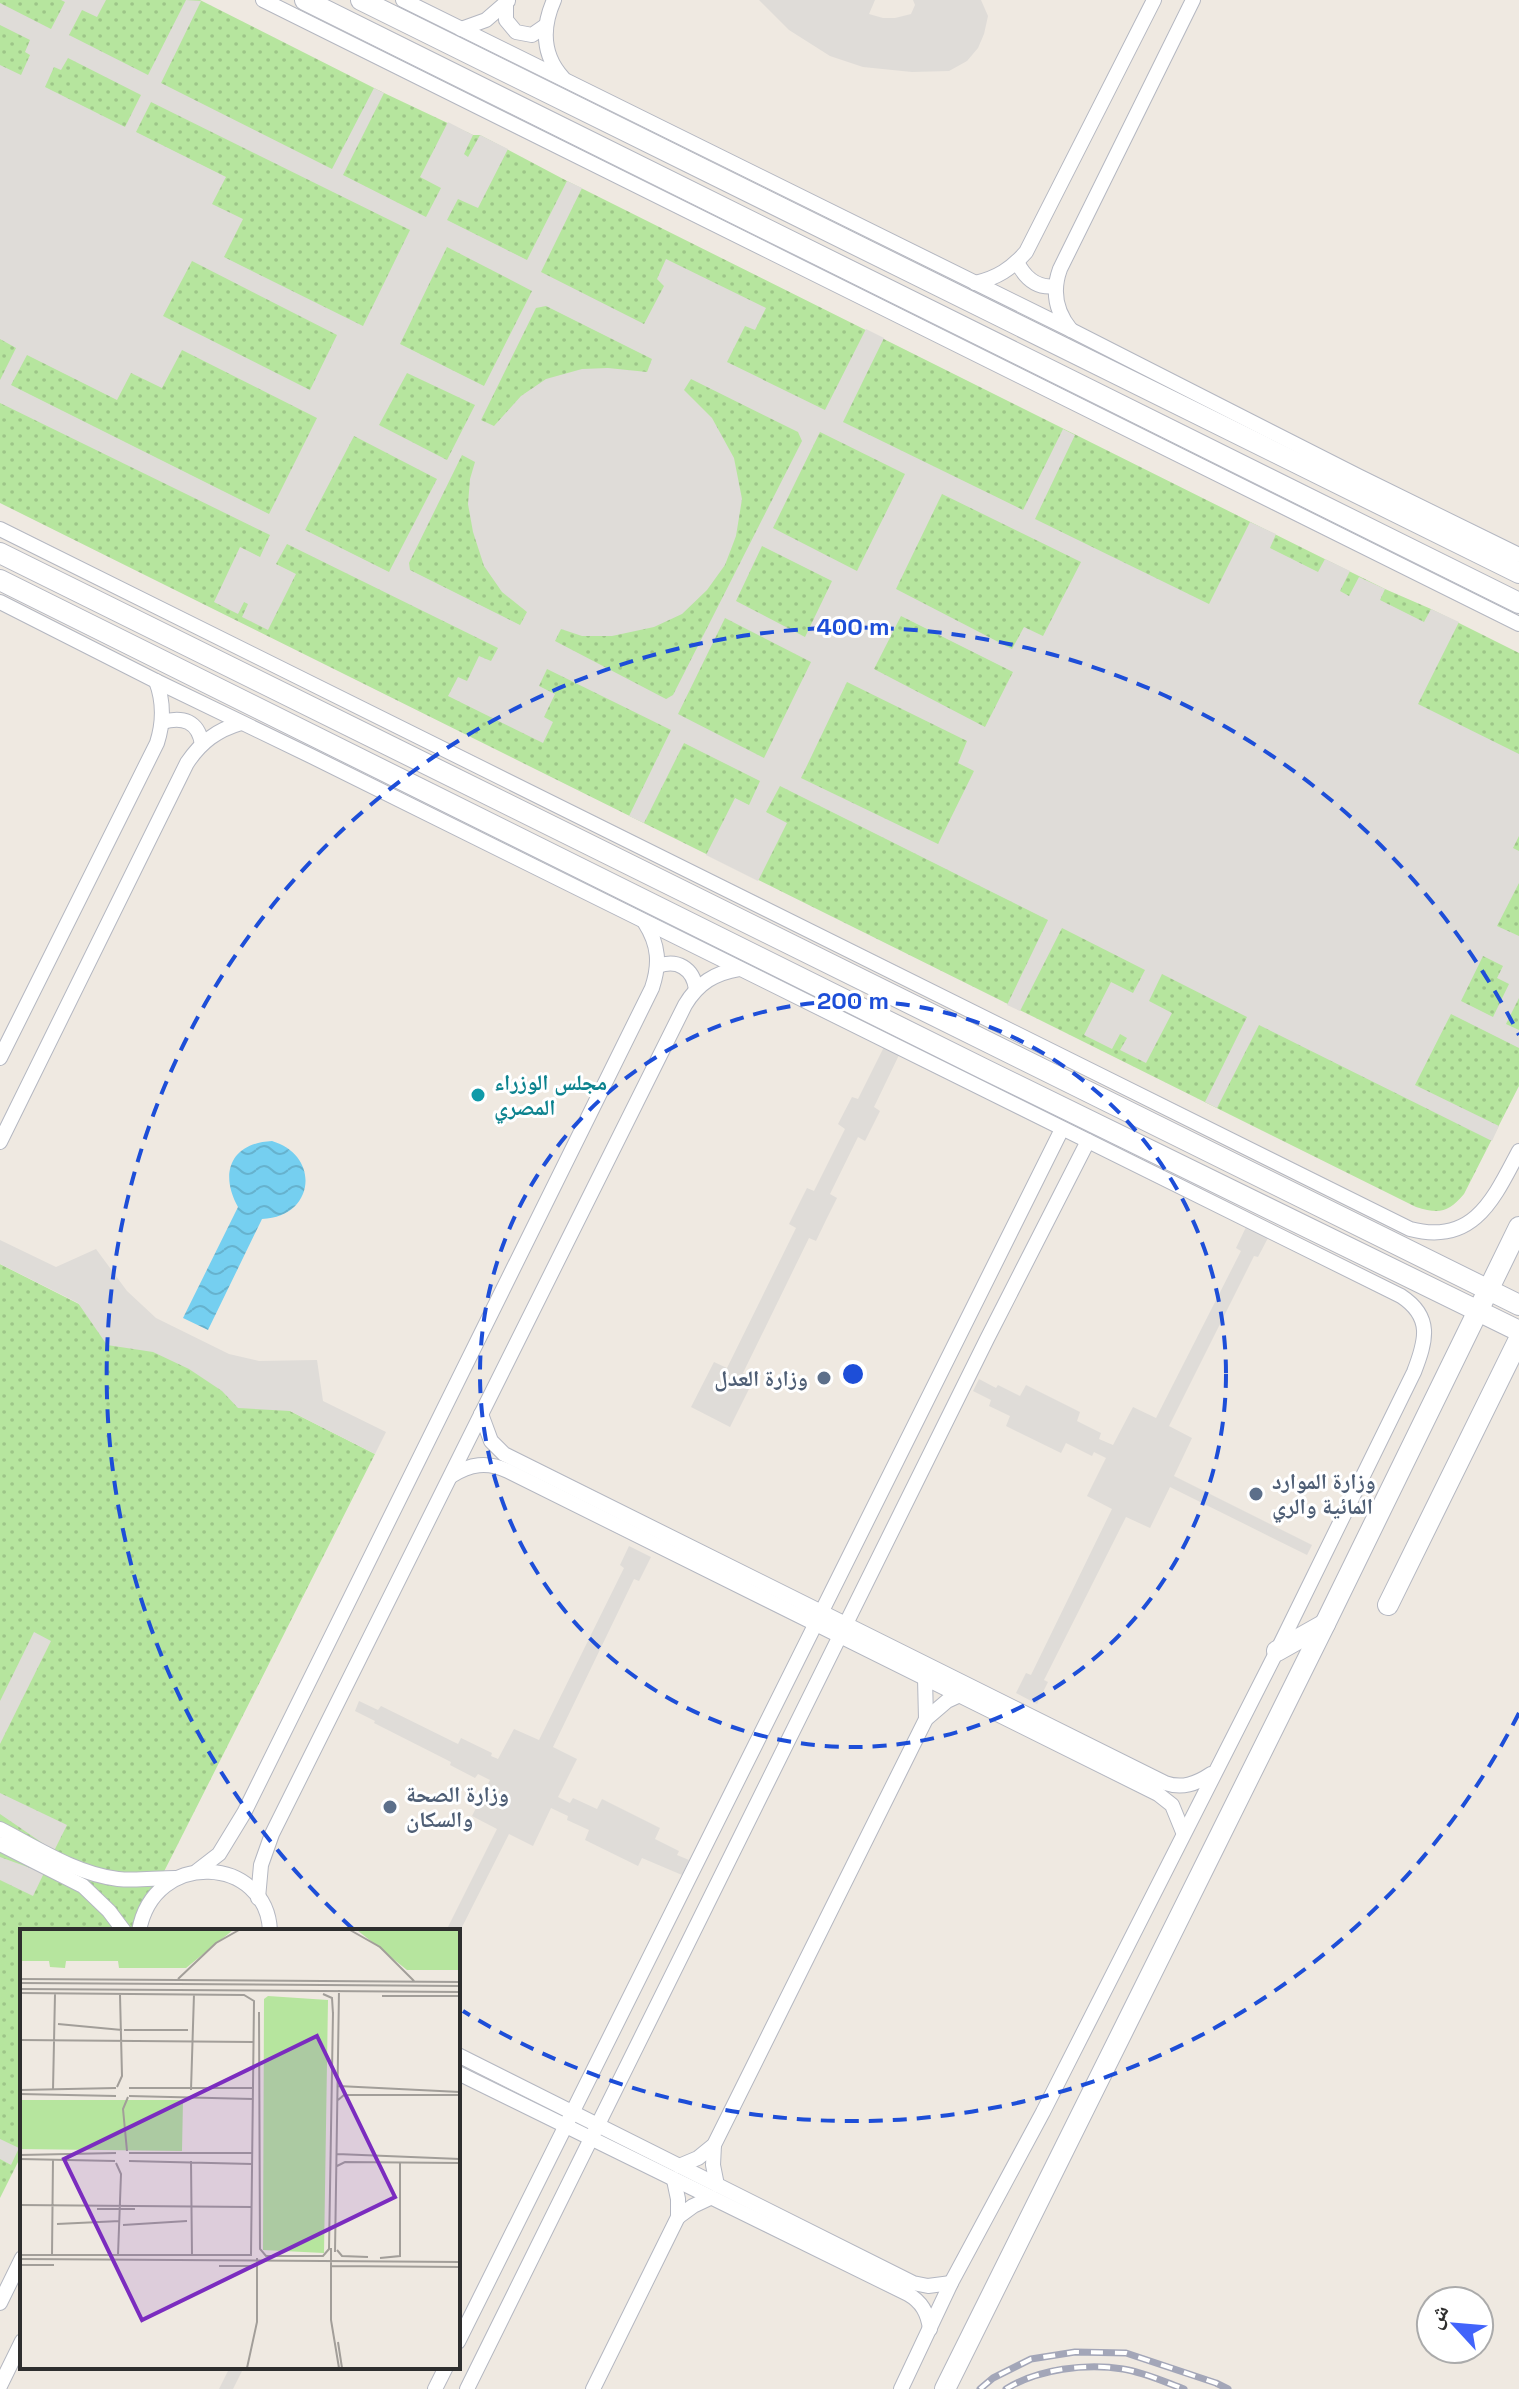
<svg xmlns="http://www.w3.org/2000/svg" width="1519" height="2389" font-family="'Space Grotesk','Noto Naskh Arabic',sans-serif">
  <defs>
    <pattern id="grass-dots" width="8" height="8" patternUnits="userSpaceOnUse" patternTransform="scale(2)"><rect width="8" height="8" fill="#b6e59e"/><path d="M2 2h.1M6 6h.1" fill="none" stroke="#9dc588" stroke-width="1.8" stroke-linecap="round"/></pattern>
    <pattern id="water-waves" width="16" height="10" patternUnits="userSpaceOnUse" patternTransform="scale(2)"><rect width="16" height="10" fill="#75cff0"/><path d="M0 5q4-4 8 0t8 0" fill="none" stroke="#66b2ce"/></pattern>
  </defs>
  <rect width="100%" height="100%" fill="#efe9e1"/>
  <g fill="url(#grass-dots)">
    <path d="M0,0H200L384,93L473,135H480L567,181L1385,589L1431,609L1519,653V1086L1464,1194C1448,1213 1439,1214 1416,1207L0,503Z"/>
    <path d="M0,1264L375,1454L134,1931H22V2154L0,2198Z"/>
  </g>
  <g fill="#dfdcd8" fill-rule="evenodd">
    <path d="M61,0H106L97,17L82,10L69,35L148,75L186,0L201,1L161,83L332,169L374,88L384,93L343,175L426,217L441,188L420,177L448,122L473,135L464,154L468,157L480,135L508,149L478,208L458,199L447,220L527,260L567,181L582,188L541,272L644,324L664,286L657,279L666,259L766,308L755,330L745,326L727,362L825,410L866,329L884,338L843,422L1023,510L1063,429L1075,435L1035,519L1209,604L1250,522L1276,534L1270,548L1318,572L1325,559L1350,571L1340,591L1349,596L1359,577L1385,589L1380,600L1424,622L1431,609L1459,622L1418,704L1519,754V836L1513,848L1519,851V883L1497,926L1519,936V998L1506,1024L1519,1030V1048L1451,1014L1415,1085L1499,1126L1492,1141L1259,1025L1217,1108L1205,1102L1247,1017L1162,974L1149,1001L1172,1013L1146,1063L1120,1050L1127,1038L1120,1034L1112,1049L1084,1035L1111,982L1133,993L1145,970L1062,928L1020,1011L1007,1005L1048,920L780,786L766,812L787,823L758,881L706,855L735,798L749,805L760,781L684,743L644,823L629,816L671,730L547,669L539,686L555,694L544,717L553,722L543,743L448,696L458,677L467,681L479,656L491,661L498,648L287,544L276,564L296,574L268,630L242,617L248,604L244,602L238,614L214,602L240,547L260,557L270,535L0,403V380L16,348L0,339V65L21,75L30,55L25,52L30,40L0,25V3L51,29L65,2ZM68,58L141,95L125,127L45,87L54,67L61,70ZM151,102L410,230L363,326L224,257L243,219L212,204L226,177L136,132ZM447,247L532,291L484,386L400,344ZM192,261L337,335L310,390L163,316ZM546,306L652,359L647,372L608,368L582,369L546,379L521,396L494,426L481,420L536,308ZM182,350L317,418L269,514L11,385L27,355L117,400L131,373L162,388ZM407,373L475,405L447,460L379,425ZM691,379L798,432L802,441L673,695L666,699L555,641L561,629L582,636H612L654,627L682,614L707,590L725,565L736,536L742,499L734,458L712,418L684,390ZM820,432L905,474L857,571L773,528ZM354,436L437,479L389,572L305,530ZM462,455L475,462L470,479L468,504L473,532L484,566L502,592L527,612L520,625L410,570L409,563ZM942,494L1081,562L1043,636L1024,627L1012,649L896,589ZM762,546L832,581L805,637L736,601ZM901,616L1013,672L985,727L874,669ZM725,618L811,662L764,758L678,714ZM847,682L967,741L958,763L974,771L938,844L801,778ZM1483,956L1503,966L1497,978L1509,984L1493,1017L1461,1001Z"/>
    <path d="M759,0H875L869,14L883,18H895L911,14L915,5L913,0H981L988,16L984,34L978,48L967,61L949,71L912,72L863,67L830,56L789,30Z"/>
    <path d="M885,1045L900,1053L874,1107L880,1111L865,1141L858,1137L830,1194L837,1198L826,1220L816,1241L809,1238L743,1373L754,1379L730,1427L691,1407L714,1362L727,1368L796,1228L789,1224L807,1188L814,1191L845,1129L838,1124L852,1097L858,1099Z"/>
    <path d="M1247,1225L1269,1236L1258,1257L1254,1256L1169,1426L1192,1438L1174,1476L1312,1545L1307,1555L1170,1487L1150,1528L1126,1517L1044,1680L1048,1682L1037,1704L1016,1693L1026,1673L1031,1675L1112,1509L1087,1496L1106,1458L1094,1452L1092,1456L1066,1443L1061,1453L1006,1426L1010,1416L989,1406L991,1400L973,1391L979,1379L996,1388L998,1385L1020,1396L1026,1385L1080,1412L1077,1421L1101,1433L1099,1439L1113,1445L1133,1407L1156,1418L1241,1251L1236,1248Z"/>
    <path d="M0,1240L56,1267L96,1249L127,1291L156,1318L229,1354L259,1361L317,1360L323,1401L386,1432L375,1454L290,1411L238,1408L222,1391L189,1369L153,1352L107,1345L78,1303L0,1264Z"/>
    <path d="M629,1546L651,1557L639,1581L634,1579L553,1747L577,1759L558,1797L570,1803L573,1798L597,1809L602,1799L660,1828L655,1839L679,1851L677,1855L689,1860L682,1875L642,1858L638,1866L585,1840L589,1830L567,1820L568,1816L551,1808L533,1846L509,1834L458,1935V1931H446L497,1829L472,1816L490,1780L478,1774L475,1778L450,1765L451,1762L374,1723L375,1721L355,1711L359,1701L378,1710L381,1706L458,1744L461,1738L492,1753L491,1756L498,1759L514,1729L539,1740L624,1568L620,1565Z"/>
    <path d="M34,1632L51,1641L0,1744V1701Z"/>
    <path d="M0,1793L67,1825L54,1851L0,1814Z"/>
    <path d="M0,1857L44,1873L33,1896L0,1880Z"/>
    <path d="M0,2139L19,2148L11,2165L0,2159Z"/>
    <path d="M230,2367H244L233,2389H219Z"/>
  </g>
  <path fill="url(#water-waves)" d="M272,1141C322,1156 314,1218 262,1219L208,1330L183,1318L238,1207C219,1173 231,1143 272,1141Z"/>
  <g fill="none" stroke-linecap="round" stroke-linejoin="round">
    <defs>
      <g id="street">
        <path d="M263,0L1519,624"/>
        <path d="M403,0L1071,330L1358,476L1519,555"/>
        <path d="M554,0C542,27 542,55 563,78"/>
        <path d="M506,4V20L516,32L532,35L545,26"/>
        <path d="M461,29L486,20L508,1"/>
        <path d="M1017,262C1025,278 1037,289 1056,286"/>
        <path d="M975,283C997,278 1011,269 1026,252L1154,0"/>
        <path d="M1071,330C1056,312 1052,291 1060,269L1193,0"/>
        <path d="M0,529L1410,1229C1474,1246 1494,1198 1519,1151"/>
        <path d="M0,602L156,681L311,756L1401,1296C1433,1317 1426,1341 1414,1372L1277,1651L1043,2112L951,2283L901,2389"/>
        <path d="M162,722C183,716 198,721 202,744"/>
        <path d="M658,966C677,959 693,968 696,989"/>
        <path d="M0,1058L157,743C164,721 164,702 156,681"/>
        <path d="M0,1142L187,763C201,742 217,730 241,723"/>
        <path d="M481,1414L491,1441L504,1454L1165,1783C1182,1789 1196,1784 1211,1774"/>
        <path d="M451,1476C470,1464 487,1461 508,1471L1158,1794L1172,1805L1183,1832"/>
        <path d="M925,1678L926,1719"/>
        <path d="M0,1829C37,1848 76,1874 118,1879C136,1881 156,1878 175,1878"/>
        <path d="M0,1844L83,1886L109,1911L124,1931"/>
        <path d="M197,1871L219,1854L244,1813L652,988C660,964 659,945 645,923"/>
        <path d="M258,1898L261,1865L272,1834L685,1005C698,983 715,973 739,969"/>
        <path d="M139,1931C154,1848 267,1856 270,1931"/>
        <path d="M458,2055L913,2283L928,2286L951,2283"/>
        <path d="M458,2073L908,2294C922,2302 928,2313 930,2329"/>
        <path d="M714,2145L713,2165L717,2185"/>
        <path d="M679,2166L698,2158L714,2145L926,1719L947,1701L960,1695"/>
        <path d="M678,2217L693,2206L710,2198"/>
        <path d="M0,2303L22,2258"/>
        <path d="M458,2342L1062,1129"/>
        <path d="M0,2386L22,2341"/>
        <path d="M435,2389L446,2367"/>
        <path d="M467,2389L987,1339L1088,1141"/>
        <path d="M593,2389L678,2217V2199L674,2180"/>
      </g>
      <g id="secondary">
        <path d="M305,0L1519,603"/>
        <path d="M361,0L1519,573"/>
        <path d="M0,553L1519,1305"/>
        <path d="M0,580L984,1069L1519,1331"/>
        <path d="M1388,1605L1519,1339"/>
        <path d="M1277,1651L1325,1624"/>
        <path d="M945,2389L1325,1624L1519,1227"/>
      </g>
    </defs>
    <use href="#street" stroke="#b4b7c1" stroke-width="16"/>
    <use href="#secondary" stroke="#b4b7c1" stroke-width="22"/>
    <use href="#street" stroke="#fff" stroke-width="14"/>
    <use href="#secondary" stroke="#fff" stroke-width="20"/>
    <defs>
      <g id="rail">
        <path d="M980,2389L993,2378L1031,2359L1075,2352L1126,2353L1216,2383L1228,2389"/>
        <path d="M1006,2389C1038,2369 1086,2363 1123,2369C1143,2372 1165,2382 1184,2389"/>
      </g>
    </defs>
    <use href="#rail" stroke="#a3a6b8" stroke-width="7"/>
    <use href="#rail" stroke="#fff" stroke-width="4" stroke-dasharray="12" stroke-linecap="butt"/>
  </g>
  <g fill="none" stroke="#1d4ed8" stroke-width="4" stroke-dasharray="14 10">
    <circle cx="853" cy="1374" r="373"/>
    <path d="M1519 1713A747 747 0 0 1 463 2011M353 1929A747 747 0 1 1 1519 1035"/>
  </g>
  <circle fill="#0f9aa8" stroke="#fff" stroke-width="3" cx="478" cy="1095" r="8"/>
  <g fill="#5c6f8a" stroke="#fff" stroke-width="3">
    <circle cx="824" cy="1378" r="8"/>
    <circle cx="1256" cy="1494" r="8"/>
    <circle cx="390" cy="1807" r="8"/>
  </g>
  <g text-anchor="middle" stroke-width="6" stroke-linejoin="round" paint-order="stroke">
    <g font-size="22" font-weight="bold" fill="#0d838f" stroke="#fff" text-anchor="start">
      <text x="494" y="1090">مجلس الوزراء<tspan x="494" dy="25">المصري</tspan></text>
    </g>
    <g font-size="22" font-weight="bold" fill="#4e5e75" stroke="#fff" text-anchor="start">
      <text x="808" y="1386" text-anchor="end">وزارة العدل</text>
      <text x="1272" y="1489">وزارة الموارد<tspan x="1272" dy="25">المائية والري</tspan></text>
      <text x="406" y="1802">وزارة الصحة<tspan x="406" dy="25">والسكان</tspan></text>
    </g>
  </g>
  <g transform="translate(20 1929)">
    <rect width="440" height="440" fill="#efe9e1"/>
    <path d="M0,1H213L166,39H99L98,32H46L45,39L30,38L29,32H0ZM337,1H440V41H387ZM248,67L308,71L304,324L243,321L244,70ZM0,171H163L162,222L0,220Z" fill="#b6e59e"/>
    <path fill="none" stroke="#a29e99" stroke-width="2" d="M330,1L360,18L394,52M0,50L440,53M158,50L196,14L219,1M0,54L440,57M0,60L440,63M0,64L224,66L234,72L231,326H0M303,65L312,69L313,85M362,67H440M239,83L240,320L246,327H303L309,320L313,83M38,95L102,101M104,101H168M0,111L233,113M318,157L440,163M97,158L102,147L100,66M109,159H232M0,161L96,159M33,161L35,65M171,161L174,65M0,165L96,167M109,167L233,170M318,171L324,166H440M107,222L103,180L108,168M109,224H232M317,225L440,230M0,226L96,224M0,230L95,232M109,232L232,235M171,232L172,327M96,234L101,245L98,326M317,237L325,233L440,234M0,276L232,278M77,280H115M37,295L100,292M103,296L167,292M311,319V391L319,439M317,321L322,327L348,328M315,323L319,61M32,326L33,230M360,329L380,327V233M0,330L440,333M0,336H34M199,337H237M311,337L440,338M318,413L322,439M227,439L237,393V329"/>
    <path fill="#7b2cbf" fill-opacity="0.15" stroke="#7b2cbf" stroke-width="4" d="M297,107L375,268L122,391L44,230Z"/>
    <rect width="440" height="440" fill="none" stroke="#2e2e2e" stroke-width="4"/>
  </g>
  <circle cx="853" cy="1374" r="12" fill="#1d4ed8" stroke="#fff" stroke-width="4"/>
  <g font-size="24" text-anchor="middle" font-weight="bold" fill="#1d4ed8" stroke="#fff" stroke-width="6" stroke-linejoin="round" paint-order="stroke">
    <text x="853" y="635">400 m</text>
    <text x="853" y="1009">200 m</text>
  </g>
  <g transform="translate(1455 2325) rotate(296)"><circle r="38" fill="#ffffff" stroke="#ababab" stroke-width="2"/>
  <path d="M0-6L14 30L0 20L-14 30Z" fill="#4264fb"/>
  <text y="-12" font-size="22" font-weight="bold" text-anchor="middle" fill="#2e2e2e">ش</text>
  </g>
</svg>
